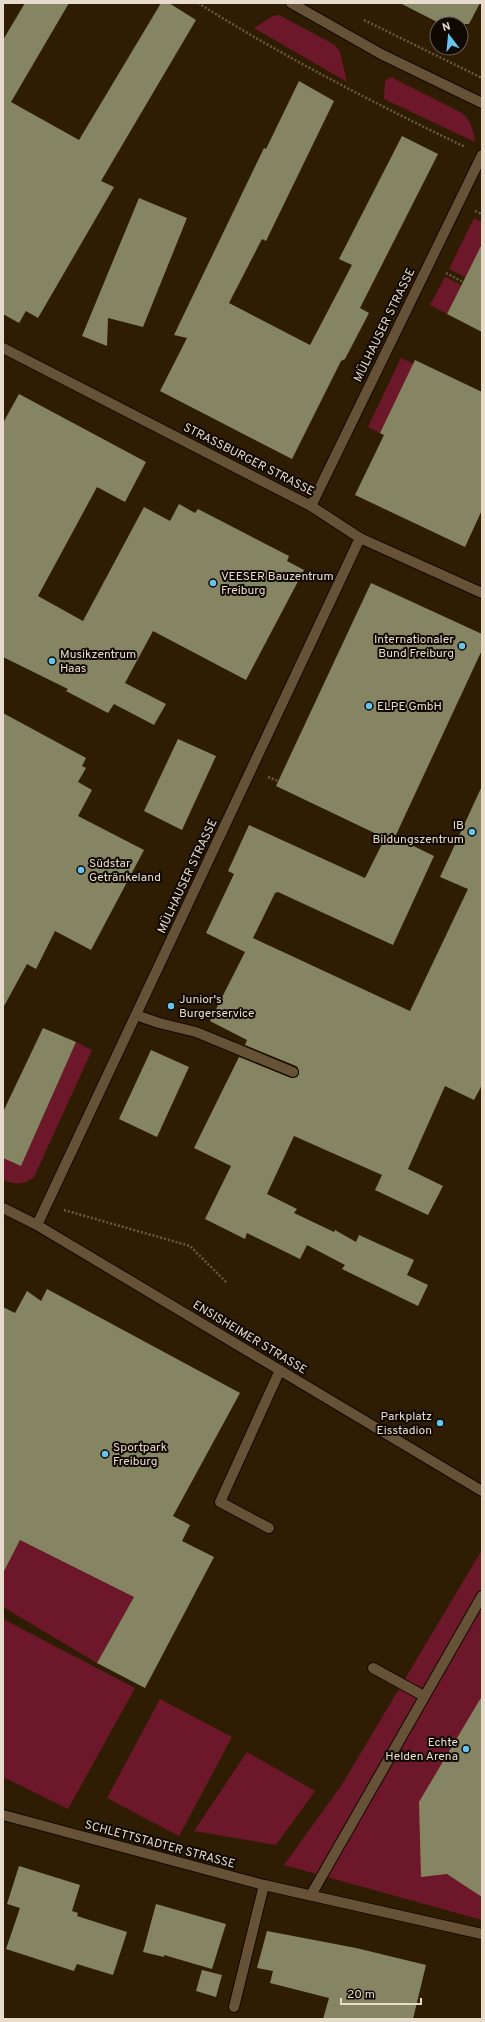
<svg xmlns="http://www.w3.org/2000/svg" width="485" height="2022" font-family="Overpass,sans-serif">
  <rect width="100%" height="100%" fill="#2e1d02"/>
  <g fill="#6d182a">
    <path d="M279,15L335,45L340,52L347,82L254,28L273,16Z"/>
    <path d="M391,77L462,113C471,121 473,129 475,142L384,99L385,81Z"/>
    <path d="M474,218L482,222V245L465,277L449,269Z"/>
    <path d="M445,277L461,285L447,314L430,305Z"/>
    <path d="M401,358L414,364L380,433L368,427Z"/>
    <path d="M76,1042L92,1050L34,1177C24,1185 15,1185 3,1180V1158L21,1166Z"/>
    <path d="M20,1540L134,1597L97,1663L3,1607V1573Z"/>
    <path d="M482,1550V1920L284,1865L341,1786Z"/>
    <path d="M3,1619L135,1688L68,1809L3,1777Z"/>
    <path d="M160,1699L232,1737L179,1836L107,1798Z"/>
    <path d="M247,1752L315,1791L276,1845L194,1831Z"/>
  </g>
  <g fill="#868563">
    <path d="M25,3H69L11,102L79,140L161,3H169L196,20L101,181L114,187L38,318L26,311L19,323L3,314V40Z"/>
    <path d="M400,3H480L469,24H441Z"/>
    <path d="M299,81L334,101L266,241L262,239L229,303L310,345L352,265L339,259L402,136L438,154L360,308L369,313L345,359L341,361L292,459L160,391L187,338L174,335L264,148L266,149Z"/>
    <path d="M139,198L187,218L143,327L108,318L107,346L82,336Z"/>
    <path d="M482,244V332L447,314Z"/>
    <path d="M415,360L482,392V510L465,547L355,495L384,435L380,433Z"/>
    <path d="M19,394L146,462L125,502L97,487L38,596L83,621L144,507L170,521L179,504L195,513L198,509L289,556L287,561L304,570L246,680L153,631L125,683L166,704L154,725L114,704L108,713L66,691L68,689L3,657V423Z"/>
    <path d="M371,583L482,634V650L395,837L434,856L393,945L278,892L275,893L253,938L410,1011L468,889L440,877L482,786V1085L474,1100L445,1086L408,1169L443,1186L428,1215L375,1190L382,1175L294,1136L267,1194L297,1209L294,1213L334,1232L335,1230L356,1242L359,1235L414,1260L407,1275L428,1285L418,1306L342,1269L345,1265L307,1245L300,1259L247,1233L245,1239L205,1219L231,1166L194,1148L239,1057L291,1078L297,1077L299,1074L298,1068L296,1066L245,1045L247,1040L210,1021L245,952L206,933L234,874L228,871L249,825L365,878L385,838L276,786Z"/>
    <path d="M3,713L86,758L82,766L86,768L78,782L92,790L78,816L144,850L91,950L55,931L36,969L27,964L3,1008Z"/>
    <path d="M178,739L216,756L182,830L144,811Z"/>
    <path d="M43,1028L76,1042L21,1166L3,1158V1112Z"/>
    <path d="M151,1050L189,1067L157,1137L119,1119Z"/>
    <path d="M47,1289L240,1393L173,1516L190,1525L182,1541L214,1557L145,1688L97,1663L134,1597L20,1540L3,1573V1307L15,1313L27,1291L41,1301Z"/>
    <path d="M482,1696V1897L447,1874L421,1877L419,1802Z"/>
    <path d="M19,1866L80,1885L72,1911L78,1913L77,1916L127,1932L113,1975L77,1964L74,1971L6,1949L20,1908L7,1904Z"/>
    <path d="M156,1904L226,1924L212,1969L164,1955V1957L143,1952Z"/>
    <path d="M267,1931L356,1948L426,1965L413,2019H323L329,1998L270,1983L273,1971L257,1968Z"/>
    <path d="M202,1970L222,1975L216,1997L196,1991Z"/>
  </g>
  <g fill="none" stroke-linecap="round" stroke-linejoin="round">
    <defs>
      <g id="service">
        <path d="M136,1015L159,1023L196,1032L293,1072"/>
        <path d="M269,1528L220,1502L280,1370"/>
        <path d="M373,1668L424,1696"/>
        <path d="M234,2007L264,1885"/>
      </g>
      <g id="minor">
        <path d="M3,348L311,506L360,538L482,593"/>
        <path d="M311,506L482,155"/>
        <path d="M3,1208L37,1225L482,1491"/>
        <path d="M37,1225L360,538"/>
        <path d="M3,1815L264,1885L482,1934"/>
        <path d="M311,1895L482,1596"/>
      </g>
      <path id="secondary" d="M291,3L381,54L482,103"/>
    </defs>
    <use href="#service" stroke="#140800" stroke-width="12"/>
    <use href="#minor" stroke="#140800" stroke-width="12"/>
    <use href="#secondary" stroke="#140800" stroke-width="12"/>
    <g stroke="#695942" stroke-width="2.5" stroke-dasharray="2 2" stroke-linecap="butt">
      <path d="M198,3C284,57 374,103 465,147"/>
      <path d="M364,20L482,78"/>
      <path d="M475,211L482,214"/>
      <path d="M446,273L463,282"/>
      <path d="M268,777L278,781"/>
      <path d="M64,1210L190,1246L226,1282"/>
    </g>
    <use href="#service" stroke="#665237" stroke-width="10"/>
    <use href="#minor" stroke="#665237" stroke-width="10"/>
    <use href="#secondary" stroke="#665237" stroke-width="10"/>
  </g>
  <g fill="#66c4ef" stroke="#100902" stroke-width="1.5">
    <circle cx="213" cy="583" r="4"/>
    <circle cx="462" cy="646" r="4"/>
    <circle cx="52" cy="661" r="4"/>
    <circle cx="369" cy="706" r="4"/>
    <circle cx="472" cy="832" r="4"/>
    <circle cx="81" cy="870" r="4"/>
    <circle cx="171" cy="1006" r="4"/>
    <circle cx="440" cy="1423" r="4"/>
    <circle cx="105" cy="1454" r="4"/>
    <circle cx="466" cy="1749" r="4"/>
  </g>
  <g text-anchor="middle" stroke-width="4" stroke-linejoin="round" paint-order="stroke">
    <g font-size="12" fill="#e7dbcc" stroke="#100902">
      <text transform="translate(384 325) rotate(-64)" y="4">MÜLHAUSER STRASSE</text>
      <text transform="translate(249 459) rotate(27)" y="4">STRASSBURGER STRASSE</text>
      <text transform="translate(187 876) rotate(-65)" y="4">MÜLHAUSER STRASSE</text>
      <text transform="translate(250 1337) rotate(31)" y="4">ENSISHEIMER STRASSE</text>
      <text transform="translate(160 1844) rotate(15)" y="4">SCHLETTSTADTER STRASSE</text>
    </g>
    <g font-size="12" fill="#e7dbcc" stroke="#100902" text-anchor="start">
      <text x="221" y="580">VEESER Bauzentrum<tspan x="221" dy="14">Freiburg</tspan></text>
      <text x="454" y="643" text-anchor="end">Internationaler<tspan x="454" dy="14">Bund Freiburg</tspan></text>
      <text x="60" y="658">Musikzentrum<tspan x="60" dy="14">Haas</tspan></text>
      <text x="377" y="710">ELPE GmbH</text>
      <text x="464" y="829" text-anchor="end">IB<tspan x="464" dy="14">Bildungszentrum</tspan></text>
      <text x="89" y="867">Südstar<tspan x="89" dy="14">Getränkeland</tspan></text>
      <text x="179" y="1003">Junior's<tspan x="179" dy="14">Burgerservice</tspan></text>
      <text x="432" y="1420" text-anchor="end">Parkplatz<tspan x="432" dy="14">Eisstadion</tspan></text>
      <text x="113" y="1451">Sportpark<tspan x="113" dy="14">Freiburg</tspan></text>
      <text x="458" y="1746" text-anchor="end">Echte<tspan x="458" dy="14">Helden Arena</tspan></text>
    </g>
  </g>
  <rect width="485" height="2022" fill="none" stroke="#e7dbcc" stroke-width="8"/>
  <g transform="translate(449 36) rotate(344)"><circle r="19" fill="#100902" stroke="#665d53"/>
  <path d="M0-3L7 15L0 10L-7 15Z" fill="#66c4ef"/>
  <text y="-6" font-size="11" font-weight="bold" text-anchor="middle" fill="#e7dbcc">N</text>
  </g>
  <path d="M341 1998v6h80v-6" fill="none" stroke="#e7dbcc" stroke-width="2"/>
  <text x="347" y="1998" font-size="12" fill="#e7dbcc" stroke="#100902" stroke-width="3" paint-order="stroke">20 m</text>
</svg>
